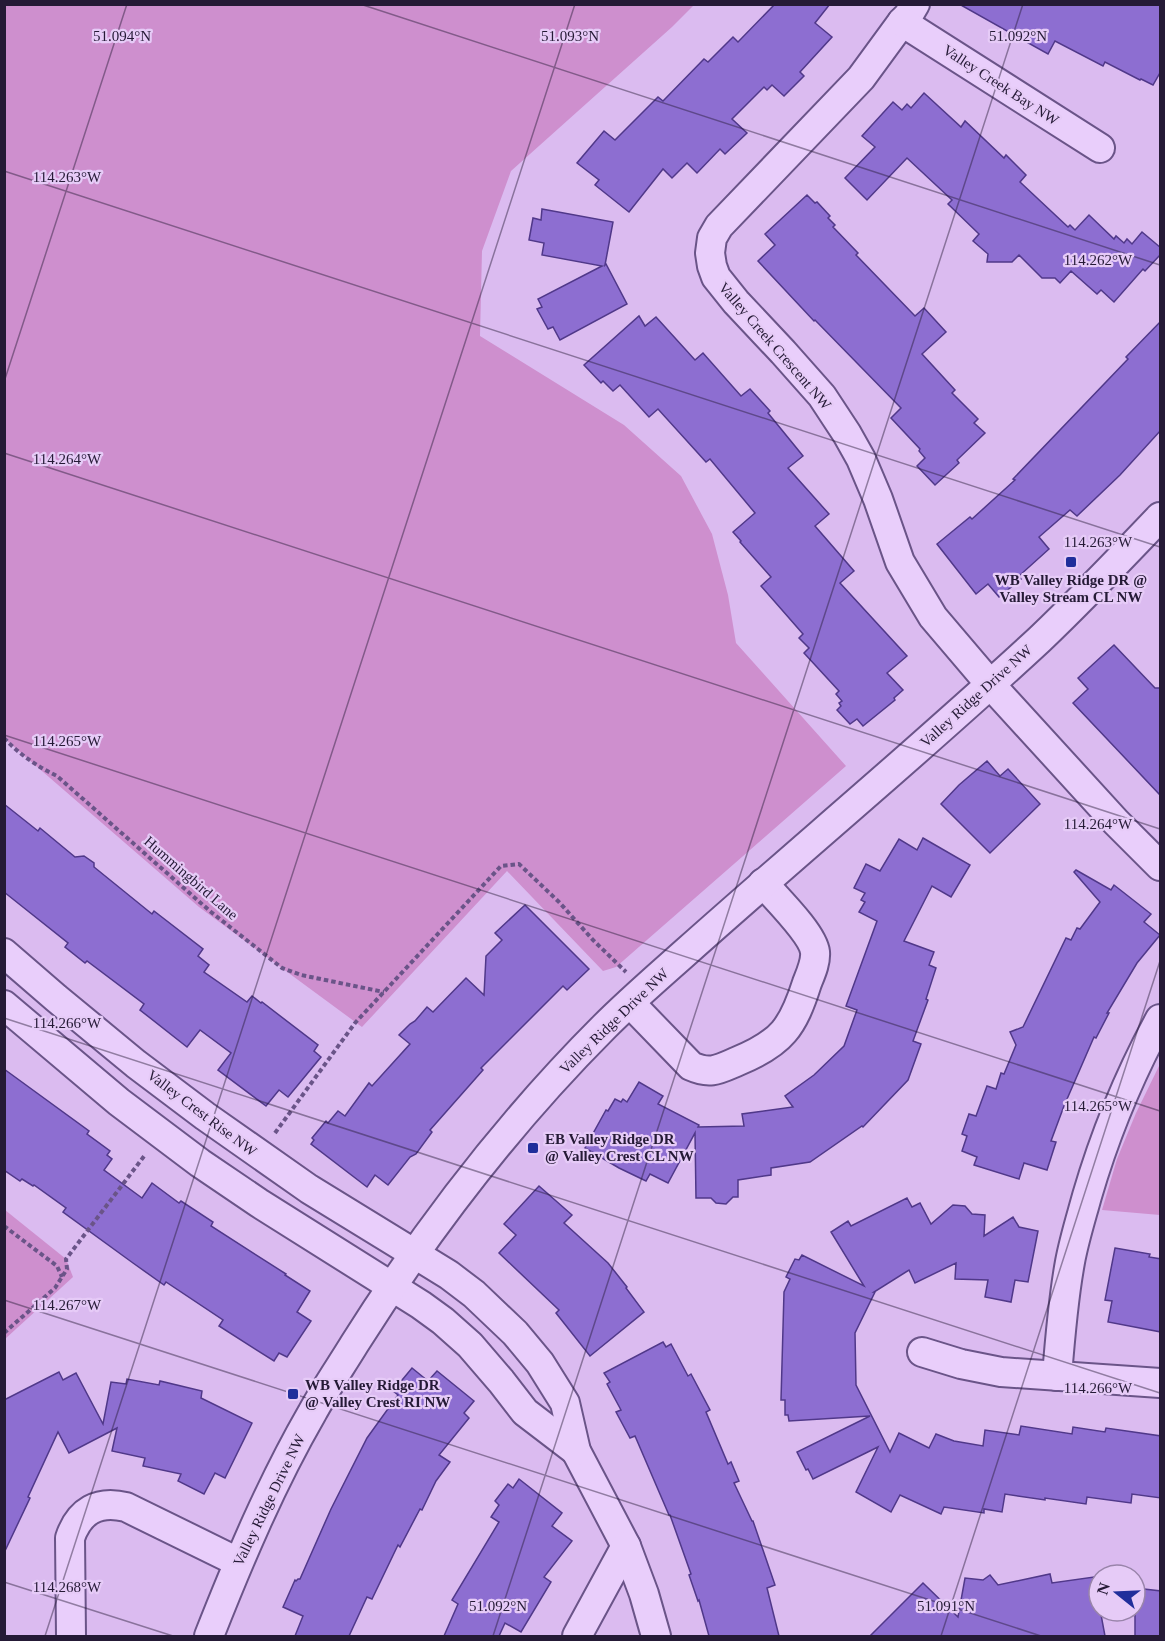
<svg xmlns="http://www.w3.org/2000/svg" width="1165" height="1641" font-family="'Times New Roman',serif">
  <rect width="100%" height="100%" fill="#dbbbf0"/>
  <g fill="#ce8fce">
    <path d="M5,4L694,5L672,27L511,171L482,251L480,336L624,425L681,476L712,534L728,595L736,643L846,766L616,967L603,971L507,871L362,1027L199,907L5,739Z"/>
    <path d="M1160,1064V1215L1102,1210L1117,1159L1136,1113Z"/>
    <path d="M5,1210L66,1259L73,1277L5,1339Z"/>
  </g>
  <g fill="#8d6ed1" stroke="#503889" stroke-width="1.5">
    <path d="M775,4H830L815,23L832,37L800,72L804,76L784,96L772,85L767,90L764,87L732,119L747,133L725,154L720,149L697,173L687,163L672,178L663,169L629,212L595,185L599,180L577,163L604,131L615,140L658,97L663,101L704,59L708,62L733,37L738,42Z"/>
    <path d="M959,4H1161V71L1153,85L1141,79L1140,80L1105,62L1103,66L1055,41L1048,54Z"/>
    <path d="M924,93L961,127L965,121L1004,158L1006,155L1026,175L1020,182L1068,227L1070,225L1075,230L1089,215L1114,239L1116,236L1124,243L1127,239L1132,244L1142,232L1161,248V254L1145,271L1143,269L1114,302L1101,290L1097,294L1071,271L1060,283L1055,278H1042L1019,255L1012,262H987L988,254L973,241L979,234L948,204L952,200L907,158L867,200L845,178L875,147L862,136L893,102L902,110L907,104L911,108Z"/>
    <path d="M807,195L815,203L817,202L830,216L828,218L835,225L833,227L858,253L856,255L915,316L924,308L946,332L922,354L955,390L952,393L978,419L974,423L985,433L957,460L959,463L935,485L917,466L925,458L919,451L920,449L891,418L901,408L815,320L814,321L758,261L775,245L765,234Z"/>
    <path d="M542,209L613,222L605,265L606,264L627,304L560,340L553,327L548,329L537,309L542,307L538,299L602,266L542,255L544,243L529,240L533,218L541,220Z"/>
    <path d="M639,316L645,326L656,317L695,360L703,353L741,396L750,389L770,411L768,413L803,456L788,468L829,514L815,526L854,571L840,583L907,656L887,673L903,690L894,698L895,700L863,726L857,719L850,724L837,710L841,706L839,703L842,701L836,694L839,691L804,653L809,648L799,638L803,634L761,586L771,577L740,542L741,541L733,532L755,513L710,459L706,462L658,409L649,417L620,385L613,391L603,381L601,383L584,365Z"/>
    <path d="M1161,321V430L1120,475L1077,516L1070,510L1039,537L1049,549L1019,576L1021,579L999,597L988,584L976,594L937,544L970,517L972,519L1015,480L1013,479L1128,359L1126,357Z"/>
    <path d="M1114,645L1155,688H1161V796L1073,703L1088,689L1078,678Z"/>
    <path d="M987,761L1000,776L1008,769L1040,804L990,853L941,804L959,785Z"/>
    <path d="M4,804L38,831L40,828L75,857L84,856L94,863V867L152,914L154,911L203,949L198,956L209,965L204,972L247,1002L252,996L261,1003L262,1002L318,1045L314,1051L321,1057L288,1097L279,1090L266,1106L218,1070L231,1053L200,1030L187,1047L140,1010L144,1004L87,961L85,963L65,947L68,943L4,892Z"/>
    <path d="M923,838L970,865L951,897L932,886L904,941L934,952L929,965L936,968L926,999L928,1000L913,1041L921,1044L908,1080L863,1127L862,1126L810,1162L771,1168V1175L738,1180V1197H733L726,1204L716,1203L711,1198H696L695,1133L668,1183L650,1174L646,1181L619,1168L585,1148L606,1110L608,1111L615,1099L621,1102L623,1099L627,1102L639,1082L663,1096L658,1104L699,1125L698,1127L744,1126L742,1114L793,1107L785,1096L814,1075L844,1046L857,1010L846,1006L877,921L859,912L865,902L861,900L865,893L854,888L866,864L880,871L899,839L917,850Z"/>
    <path d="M1076,870L1111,890L1114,885L1151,914L1144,922L1160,935L1137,963L1107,1013H1109L1096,1038L1094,1037L1064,1106L1051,1141L1056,1142L1047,1170L1024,1163L1019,1179L974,1165L977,1157L962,1151L967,1136L962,1134L969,1114L976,1116L987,1086L996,1089L1001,1073L1004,1074L1016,1045L1010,1032L1023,1027L1066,938L1071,940L1077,928L1080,929L1100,902L1074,872Z"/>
    <path d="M525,905L589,969L567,990L563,986L481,1068L483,1070L430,1130L432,1132L416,1154L410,1157L388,1185L375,1175L367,1187L311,1144L314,1140L312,1138L326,1121L328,1123L338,1111L345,1116L369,1083L372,1086L410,1044L399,1035L410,1024L415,1021L427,1007L433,1012L466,978L484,995L486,956L502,940L495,933Z"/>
    <path d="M4,1069L89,1131L87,1134L110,1151L107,1155L112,1159L104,1170L142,1198L152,1183L179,1203L181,1201L213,1222L211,1226L286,1274L285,1275L310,1291L297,1312L311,1321L287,1357L279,1353L274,1361L219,1326L223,1320L166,1282L164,1285L133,1263L63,1212L66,1208L34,1185L33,1186L22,1179L20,1181L4,1170Z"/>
    <path d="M539,1186L572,1215L564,1223L608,1263L627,1287L626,1288L644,1312L590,1356L556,1313L559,1310L499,1253L516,1235L504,1224Z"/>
    <path d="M907,1198L912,1207L920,1203L931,1224L953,1205L965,1206L972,1214L985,1215L984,1236L1013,1217L1019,1227L1038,1231L1028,1282L1015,1280L1011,1302L985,1297L988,1280L955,1279L956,1263L915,1283L909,1270L874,1292H875L855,1333L856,1385L890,1452L899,1433L929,1448L936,1434L954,1441L983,1446L985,1430L1019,1435L1021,1426L1072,1434L1073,1427L1105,1432L1106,1428L1161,1436V1498L1132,1494L1131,1503L1087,1497L1086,1504L1045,1498V1500L1005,1494L1002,1512L984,1509V1513L944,1507L941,1514L900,1495L891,1512L856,1492L878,1447L813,1479L808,1469L806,1470L797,1452L870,1416L789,1421L788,1415H785V1400H781L784,1292L790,1279L786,1277L795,1259L799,1260L802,1255L864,1286L831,1232L848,1221L851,1226Z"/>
    <path d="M1115,1248L1150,1254L1149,1257L1161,1259V1332L1108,1322L1112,1301L1105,1300Z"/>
    <path d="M663,1342L666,1347L671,1344L688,1376L691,1374L710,1410L706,1412L728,1464L731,1462L739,1481L734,1483L752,1521H753L775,1585L767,1588L779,1636H709L699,1600L698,1601L689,1575L691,1574L670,1515H669L635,1436L630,1438L616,1412L621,1410L607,1384L610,1382L604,1373Z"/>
    <path d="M412,1368L428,1381L437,1371L474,1401L464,1413L469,1418L439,1455L450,1462L436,1481L422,1510L420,1509L400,1547L398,1545L372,1599L367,1597L349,1636H295L303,1616L283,1607L295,1580L296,1581L298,1579H300L331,1509L367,1438L398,1395L393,1391Z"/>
    <path d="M59,1372L63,1380L76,1373L103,1424L111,1382L126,1384L127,1379L159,1385L160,1381L202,1391L201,1398L252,1423L225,1478L215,1473L204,1494L178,1481L181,1474L143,1466L145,1458L112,1451L117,1428L69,1453L58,1432L28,1497L30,1498L4,1553V1400Z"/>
    <path d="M519,1479L562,1513L552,1526L572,1541L544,1577L551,1582L521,1632L505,1623L499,1636H444L458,1604L452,1600L499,1522L491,1517L499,1505L495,1501L508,1484L513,1488Z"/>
    <path d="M1050,1574L1052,1583L1094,1577L1105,1636H870L923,1583L958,1617L965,1578L983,1580L990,1575L998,1585Z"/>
    <path d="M1135,1588L1161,1591V1636H1135Z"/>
  </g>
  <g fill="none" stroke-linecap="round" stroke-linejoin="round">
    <defs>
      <g id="minor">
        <path d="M915,4L908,16L902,22L861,78L719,226L712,238L710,253L712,266L716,277L736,302L783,352L822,396L847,434L861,459L878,499L900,562L933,617L990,684L1116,822L1160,866"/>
        <path d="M902,22L1100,148"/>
        <path d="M4,953L56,998L136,1064L205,1116L309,1189L449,1275L474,1294L515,1333L540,1363L565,1403L576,1451L626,1546L644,1594L656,1636"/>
        <path d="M630,1003L691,1066C711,1075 719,1069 738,1061C782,1043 793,1027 807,983C811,973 816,962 815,952C813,934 776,898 763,883"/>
        <path d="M4,1005L119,1102L200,1163L259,1203L421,1305L443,1321L470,1345L501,1381L525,1412L576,1451"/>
        <path d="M922,1352L961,1364L1001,1372L1160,1383"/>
        <path d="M1057,1376C1060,1338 1063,1300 1070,1262C1074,1240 1081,1218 1087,1196C1105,1134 1129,1076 1160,1019"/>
        <path d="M71,1636L70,1538C79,1511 98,1500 126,1507L238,1562"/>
        <path d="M209,1636C239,1560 271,1484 312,1413C325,1389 341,1366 355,1343C427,1229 509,1122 604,1027C631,1000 659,976 687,951C761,885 837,820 912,754C955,716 998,678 1040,639C1081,600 1121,558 1160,517"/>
        <path d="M577,1636L626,1546"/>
      </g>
    </defs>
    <use href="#minor" stroke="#6a5488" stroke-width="32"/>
    <g stroke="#6a5488" stroke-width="4" stroke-dasharray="4.5 3" stroke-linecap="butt">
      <path d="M4,738C19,754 38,767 57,776L211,912L282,968L301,975L384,992"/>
      <path d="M275,1133L355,1023L501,866L519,864L559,902L593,940L626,972"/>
      <path d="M4,1226L57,1266L62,1277"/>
      <path d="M4,1333L55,1288L67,1269L66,1259L145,1155"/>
    </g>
    <use href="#minor" stroke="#e9cefb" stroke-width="28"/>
  </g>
  <path fill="none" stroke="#251a36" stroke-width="1.5" stroke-opacity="0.45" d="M360,4L1160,265M4,171L1160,547M4,382L127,4M4,453L1160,829M4,735L1160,1111M4,1018L1160,1393M4,1300L1041,1636M4,1582L173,1636M45,1636L575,4M493,1636L1023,4M941,1636L1160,961"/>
  <g fill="#202e9b" stroke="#e6cbf7" stroke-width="2">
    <rect x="1065" y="556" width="12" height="12" rx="3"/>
    <rect x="527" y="1142" width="12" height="12" rx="3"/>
    <rect x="287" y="1388" width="12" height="12" rx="3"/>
  </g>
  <g text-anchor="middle" stroke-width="4.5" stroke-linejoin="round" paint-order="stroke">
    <g font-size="15" fill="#251a36" stroke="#e6cbf7">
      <text transform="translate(1001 85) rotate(33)" y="5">Valley Creek Bay NW</text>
      <text transform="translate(775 346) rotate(49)" y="5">Valley Creek Crescent NW</text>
      <text transform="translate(976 696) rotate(-42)" y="5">Valley Ridge Drive NW</text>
      <text transform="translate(191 878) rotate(41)" y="5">Hummingbird Lane</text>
      <text transform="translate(614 1021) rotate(-44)" y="5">Valley Ridge Drive NW</text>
      <text transform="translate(202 1113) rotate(37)" y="5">Valley Crest Rise NW</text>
      <text transform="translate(269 1500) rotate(-64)" y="5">Valley Ridge Drive NW</text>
    </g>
    <g font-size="15" font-weight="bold" fill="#251a36" stroke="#e6cbf7" text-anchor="start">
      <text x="1071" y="585" text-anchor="middle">WB Valley Ridge DR @<tspan x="1071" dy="17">Valley Stream CL NW</tspan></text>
      <text x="545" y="1144">EB Valley Ridge DR<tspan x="545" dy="17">@ Valley Crest CL NW</tspan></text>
      <text x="305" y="1390">WB Valley Ridge DR<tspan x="305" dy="17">@ Valley Crest RI NW</tspan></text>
    </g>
  </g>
  <g font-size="15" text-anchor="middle" fill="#251a36" stroke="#e6cbf7" stroke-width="4.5" stroke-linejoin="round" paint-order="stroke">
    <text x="122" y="41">51.094°N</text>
    <text x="570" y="41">51.093°N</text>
    <text x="1018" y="41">51.092°N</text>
    <text x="67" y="182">114.263°W</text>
    <text x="1098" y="265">114.262°W</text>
    <text x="67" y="464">114.264°W</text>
    <text x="1098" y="547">114.263°W</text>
    <text x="67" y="746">114.265°W</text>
    <text x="1098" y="829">114.264°W</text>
    <text x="67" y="1028">114.266°W</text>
    <text x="1098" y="1111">114.265°W</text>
    <text x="67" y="1310">114.267°W</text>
    <text x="1098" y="1393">114.266°W</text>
    <text x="67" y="1592">114.268°W</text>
    <text x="498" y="1611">51.092°N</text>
    <text x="946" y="1611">51.091°N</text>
  </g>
  <rect width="1165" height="1641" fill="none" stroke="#251a36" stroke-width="12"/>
  <g transform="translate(1117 1593) rotate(288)"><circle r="28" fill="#e6cbf7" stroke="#9984aa" stroke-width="1.5"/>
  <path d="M0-4.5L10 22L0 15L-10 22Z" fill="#202e9b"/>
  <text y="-9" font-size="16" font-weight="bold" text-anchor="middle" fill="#251a36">N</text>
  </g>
</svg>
